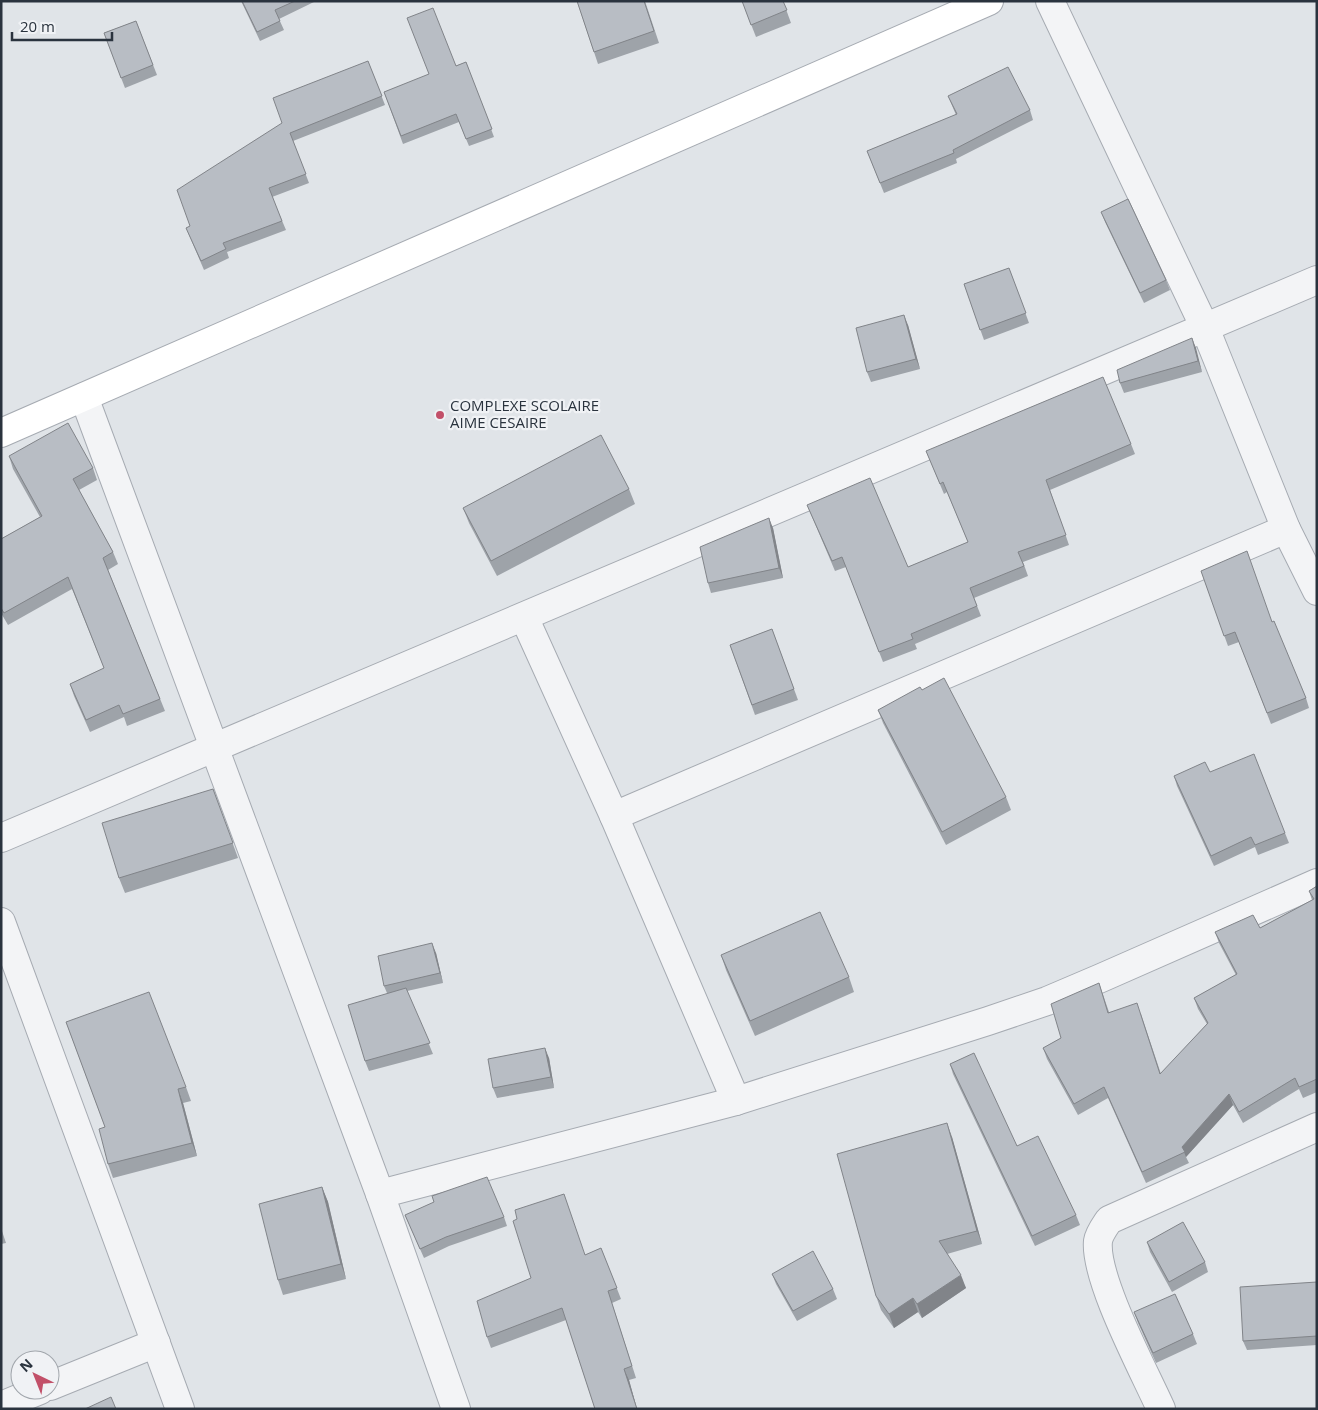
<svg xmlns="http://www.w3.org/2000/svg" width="1318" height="1410" font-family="'Open Sans',sans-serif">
  <rect width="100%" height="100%" fill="#e0e4e8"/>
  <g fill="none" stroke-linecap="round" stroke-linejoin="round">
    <defs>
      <g id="minor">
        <path d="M1050,1L1205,328L1286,529L1317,591"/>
        <path d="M84,397L380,1194L456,1409"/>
        <path d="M524,617L614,816L736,1101"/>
        <path d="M614,816L1286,529"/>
        <path d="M1,838L1317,280"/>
        <path d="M1,922L180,1409"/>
        <path d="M380,1194L736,1101L988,1021L1047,1001L1101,978L1317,883"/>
        <path d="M50,1386L156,1343"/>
        <path d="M1,1406L40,1390"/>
        <path d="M1161,1409C1144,1371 1094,1278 1098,1241C1099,1234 1105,1226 1109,1220L1317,1127"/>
      </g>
      <path id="secondary" d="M1,433L989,1"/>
    </defs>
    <use href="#minor" stroke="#a6abb2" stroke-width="30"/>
    <use href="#secondary" stroke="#a6abb2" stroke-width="30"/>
    <use href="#minor" stroke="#f3f4f6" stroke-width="28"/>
    <use href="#secondary" stroke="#fff" stroke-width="28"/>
  </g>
  <g fill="#9ea3a9">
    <path d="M241,1H316L279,19L284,30L260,41Z"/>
    <path d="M577,1H645L659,43L598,64Z"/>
    <path d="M742,1H783L791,23L756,37Z"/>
    <path d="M136,21L157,75L125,88L104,33Z"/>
    <path d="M368,61L385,105L293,141L309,183L272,197L286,230L227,252L229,258L204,270L186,228L190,226L282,123Z"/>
    <path d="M466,62L494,137L469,146L459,122L403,144L384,92Z"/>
    <path d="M948,96L1030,110L1033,120L956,159L957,163L884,193L867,151L956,115Z"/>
    <path d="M1101,212L1166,280L1170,290L1144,303L1105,222Z"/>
    <path d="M1009,268L1029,323L984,340L964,284Z"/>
    <path d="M908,325L920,369L871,382L867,372Z"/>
    <path d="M1192,338L1202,372L1124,393L1120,383Z"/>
    <path d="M1131,444L1135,454L1050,490L1069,545L1023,562L1028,576L974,598L981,616L915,644L917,649L883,662L846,567L835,571L807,505L908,567L968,542L947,492L944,494L926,451Z"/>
    <path d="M9,456L93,468L97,480L79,490L113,552L118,564L108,570L165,711L127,726L124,717L90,732L74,696L70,684L104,668L72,589L8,625L1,613V539L40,517L13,469Z"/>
    <path d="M629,489L635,504L497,576L469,523L463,508Z"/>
    <path d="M773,528L783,578L711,593L708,583Z"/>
    <path d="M1201,571L1272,622L1306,698L1309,708L1271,724L1239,642L1228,646Z"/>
    <path d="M772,629L798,700L755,715L730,645Z"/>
    <path d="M922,690L1006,797L1011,810L946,845L883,723L878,710Z"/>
    <path d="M1210,772L1285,833L1289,843L1258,855L1255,847L1214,866L1177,786L1174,776Z"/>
    <path d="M213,789L238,858L125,893L119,878Z"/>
    <path d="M1317,886V1092L1303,1098L1299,1089L1243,1123L1233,1105L1186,1157L1189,1163L1146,1183L1108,1098L1078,1115L1047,1059L1043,1048L1061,1038L1099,983L1109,1012L1141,1014L1161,1074L1207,1024L1198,1009L1194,998L1236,975L1219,943L1215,932L1260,928L1312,900L1309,891Z"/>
    <path d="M436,953L443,983L407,991L433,1054L369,1071L365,1061L387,993L384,986Z"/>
    <path d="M721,955L849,977L854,992L755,1036L726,970Z"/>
    <path d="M66,1022L186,1087L191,1101L183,1103L197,1156L113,1178L108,1164L105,1127Z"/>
    <path d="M549,1058L554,1088L497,1098L493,1088Z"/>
    <path d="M950,1064L1017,1146L1076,1215L1080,1225L1035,1246L953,1074Z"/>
    <path d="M952,1137L982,1244L947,1254L966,1288L922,1318L918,1312L894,1328L881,1310L876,1296Z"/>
    <path d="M322,1187L328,1202L346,1279L283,1295L278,1280Z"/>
    <path d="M405,1215L504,1217L507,1226L449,1246L424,1258Z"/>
    <path d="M1,1228L6,1243L1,1244Z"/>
    <path d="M1147,1242L1205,1262L1208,1272L1172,1292L1150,1252Z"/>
    <path d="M601,1248L621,1299L612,1303L636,1378L629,1380L637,1409H595L566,1320L491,1348L487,1337L585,1255Z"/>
    <path d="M772,1274L833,1289L837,1299L797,1321L776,1284Z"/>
    <path d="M1317,1282V1345L1247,1350L1243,1341Z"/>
    <path d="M1134,1312L1193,1334L1197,1344L1156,1363L1138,1323Z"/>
  </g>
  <g fill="#818489">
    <path d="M904,315L908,325L920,369L916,359Z"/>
    <path d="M1192,338L1196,348L1202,372L1198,361Z"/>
    <path d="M769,518L773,528L783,578L779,568Z"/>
    <path d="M432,943L436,953L443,983L440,973Z"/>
    <path d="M545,1048L549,1058L554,1088L551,1077Z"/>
    <path d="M178,1089L183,1103L197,1156L192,1143Z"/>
    <path d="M1229,1094L1233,1105L1186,1157L1182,1147Z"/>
    <path d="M947,1123L952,1137L982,1244L977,1231Z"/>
    <path d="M322,1187L328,1202L346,1279L341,1264Z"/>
    <path d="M961,1275L966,1288L922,1318L917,1304Z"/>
    <path d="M913,1298L918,1312L894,1328L889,1314Z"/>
    <path d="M624,1369L629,1380L637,1409Z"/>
  </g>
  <g fill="#b8bdc4" stroke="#818489">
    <path d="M242,1H295L275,10L280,21L257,32Z"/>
    <path d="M577,1H644L654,31L594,52Z"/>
    <path d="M742,1H783L787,10L751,25Z"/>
    <path d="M433,8L456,66L466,62L492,129L466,139L456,114L401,136L384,92L429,74L407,18Z"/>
    <path d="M136,21L153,65L121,78L104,33Z"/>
    <path d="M368,61L382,96L290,133L306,174L269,188L282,221L223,243L226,249L201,261L186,228L190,226L177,190L282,123L273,98Z"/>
    <path d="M1008,67L1030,110L953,150L954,153L880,183L867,151L957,114L948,96Z"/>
    <path d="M1128,199L1166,280L1140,293L1101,212Z"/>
    <path d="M1009,268L1026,313L980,330L964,284Z"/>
    <path d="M904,315L916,359L867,372L856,328Z"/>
    <path d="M1192,338L1198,361L1120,383L1117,370Z"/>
    <path d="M1103,377L1131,444L1046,480L1066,535L1018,552L1024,566L970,588L977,606L911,634L913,639L879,652L842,557L832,561L807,505L870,478L908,567L968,542L943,482L940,484L926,451Z"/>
    <path d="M68,423L93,468L73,479L113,552L103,558L160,699L123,714L119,705L86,720L70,684L104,668L68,577L4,613L1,608V539L42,516L9,456Z"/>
    <path d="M601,435L629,489L491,561L463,508Z"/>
    <path d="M769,518L779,568L708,583L700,547Z"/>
    <path d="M1247,551L1272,622L1274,621L1306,698L1267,713L1235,632L1224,636L1201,571Z"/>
    <path d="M772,629L794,689L752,705L730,645Z"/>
    <path d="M944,678L1006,797L942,832L878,710L920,687L922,690Z"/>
    <path d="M1254,754L1285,833L1255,845L1251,837L1211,856L1174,776L1205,762L1210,772Z"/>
    <path d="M213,789L233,843L119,878L102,823Z"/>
    <path d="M1317,886V1079L1299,1087L1295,1078L1239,1112L1229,1094L1182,1147L1185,1152L1142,1172L1104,1087L1074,1104L1043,1048L1061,1038L1051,1004L1099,983L1108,1013L1137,1003L1160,1074L1208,1023L1194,998L1237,974L1215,932L1253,915L1260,928L1314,899L1309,891Z"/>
    <path d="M820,912L849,977L750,1021L721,955Z"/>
    <path d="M432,943L440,973L384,986L378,956Z"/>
    <path d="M406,988L430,1043L365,1061L348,1005Z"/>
    <path d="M149,992L186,1087L178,1089L192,1143L108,1164L99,1129L105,1127L66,1022Z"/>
    <path d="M545,1048L551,1077L493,1088L488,1059Z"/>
    <path d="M974,1053L1017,1146L1038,1136L1076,1215L1032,1236L950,1064Z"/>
    <path d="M947,1123L977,1231L939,1241L961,1275L917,1304L913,1298L889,1314L876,1296L837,1154Z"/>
    <path d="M487,1177L504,1217L446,1237L420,1249L405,1215L434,1202L432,1196Z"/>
    <path d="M322,1187L341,1264L278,1280L259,1204Z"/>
    <path d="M564,1194L585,1255L601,1248L617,1288L608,1291L632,1366L624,1369L637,1409H595L562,1308L487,1337L477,1301L531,1278L513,1221L517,1219L515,1210Z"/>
    <path d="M1183,1222L1205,1262L1169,1282L1147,1242Z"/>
    <path d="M813,1251L833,1289L793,1311L772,1274Z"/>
    <path d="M1317,1282V1336L1243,1341L1240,1287Z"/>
    <path d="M1175,1294L1193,1334L1153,1353L1134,1312Z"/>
    <path d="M111,1397L116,1409H85Z"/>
  </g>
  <circle fill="#c25069" stroke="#f0f2f5" stroke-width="2" cx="440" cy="415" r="5"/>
  <g text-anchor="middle" stroke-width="4.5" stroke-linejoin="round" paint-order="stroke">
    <g font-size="15" fill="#2a333e" stroke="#f0f2f5" text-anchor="start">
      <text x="450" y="411">COMPLEXE SCOLAIRE<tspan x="450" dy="17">AIME CESAIRE</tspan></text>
    </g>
  </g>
  <rect width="1318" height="1410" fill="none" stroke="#2a333e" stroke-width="5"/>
  <g transform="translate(35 1375) rotate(317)"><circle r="24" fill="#f0f2f5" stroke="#a1a6ac"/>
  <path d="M0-4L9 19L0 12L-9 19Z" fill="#c25069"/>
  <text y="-8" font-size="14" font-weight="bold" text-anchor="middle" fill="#2a333e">N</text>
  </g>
  <path d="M12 32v8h100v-8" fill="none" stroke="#2a333e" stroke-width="2.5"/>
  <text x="20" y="32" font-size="15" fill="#2a333e" stroke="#f0f2f5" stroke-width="4" paint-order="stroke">20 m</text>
</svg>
